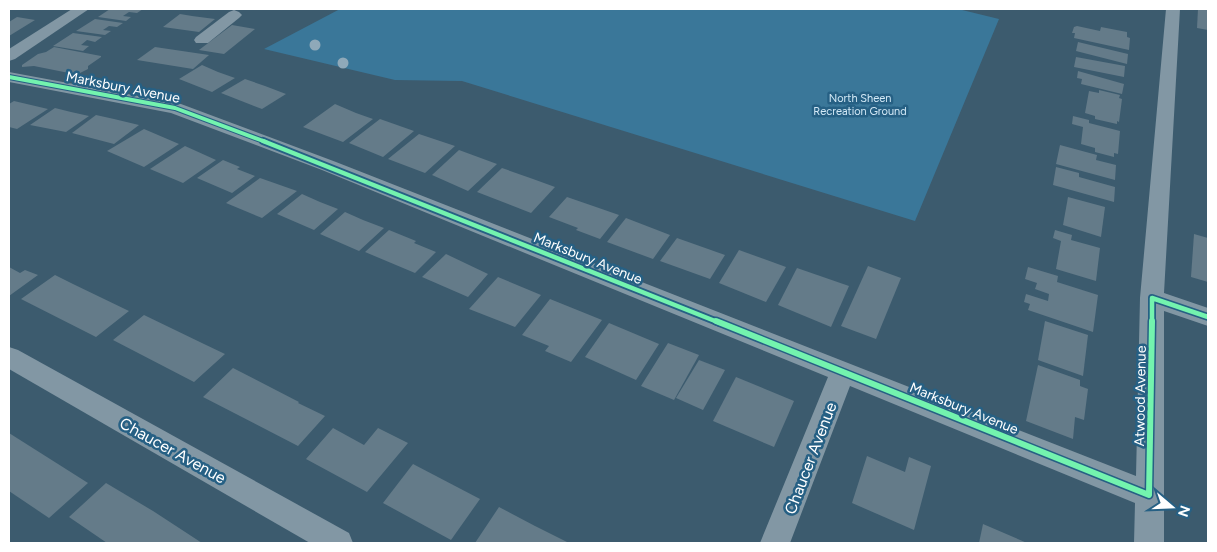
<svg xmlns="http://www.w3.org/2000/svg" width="1217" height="552" font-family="Figtree,sans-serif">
  <rect width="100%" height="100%" fill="#3c5b6e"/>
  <path fill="#3a7799" d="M340,9H958L999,19L915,221L462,81L395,80L264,49Z"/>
  <g fill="#647b89">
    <path d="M110,9H143L137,13L129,12L123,16L131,17L126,21L98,17Z"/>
    <path d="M1198,9H1208V30L1197,28Z"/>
    <path d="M180,14L192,16L215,19L199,32L163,27Z"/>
    <path d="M17,17L35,20L9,36V22Z"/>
    <path d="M95,19L123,23L117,27L109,26L103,30L111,31L105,35L76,31Z"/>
    <path d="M232,25L255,29L224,54L199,50Z"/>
    <path d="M1077,26L1100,31L1101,27L1127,32V37L1130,38L1129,50L1074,38L1075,33H1072L1074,27Z"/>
    <path d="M73,33L102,37L95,42L87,40L81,45L89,46L83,51L53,46Z"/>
    <path d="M1078,42L1128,54L1127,64L1076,51Z"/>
    <path d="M54,47L101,56V57L88,66V69L74,76L69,75V73L34,66L22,67V65L38,54L46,52Z"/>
    <path d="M155,47L209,55L193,69L137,60Z"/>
    <path d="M1076,57L1125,66L1124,77L1074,67Z"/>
    <path d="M202,65L218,72L235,78L212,92L179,79Z"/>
    <path d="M1078,71L1124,84L1122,94L1081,84L1082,79L1077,78Z"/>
    <path d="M245,79L265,86L286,94L262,109L221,93Z"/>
    <path d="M1099,90L1120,95L1119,98L1122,99L1119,122L1117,121V124L1095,119V116L1085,113L1089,91L1099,93Z"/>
    <path d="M14,101L48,109L17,129L9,127V104Z"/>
    <path d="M335,104L356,113L373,119L343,142L303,127Z"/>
    <path d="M55,108L71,112L89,116L66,132L30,125Z"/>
    <path d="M96,115L114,119L139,125L114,144L72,133Z"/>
    <path d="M1073,116L1089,120V123L1120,131L1118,154L1114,153V157L1095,152V148L1081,144L1083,127L1072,124Z"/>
    <path d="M380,119L414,131L383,157L349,143Z"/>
    <path d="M144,129L179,144L144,167L107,151Z"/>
    <path d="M419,134L455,146L425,173L388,159Z"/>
    <path d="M1060,145L1097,155L1096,160L1116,165L1115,180L1056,164Z"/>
    <path d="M185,146L216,160L183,183L150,169Z"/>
    <path d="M459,150L497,164L468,191L432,175Z"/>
    <path d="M223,160L240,167L237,169L255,176L232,193L197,178Z"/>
    <path d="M1056,167L1079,173V177L1115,187L1114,202L1053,185Z"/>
    <path d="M502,168L533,179L555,187L531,213L477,192Z"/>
    <path d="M260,178L297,191L262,218L226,203Z"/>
    <path d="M302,194L320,202L338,209L314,230L277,214Z"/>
    <path d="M567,197L596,207L619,215L600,239L576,230L578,228L549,217Z"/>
    <path d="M1068,197L1105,207L1101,237L1063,225Z"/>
    <path d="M345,212L363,220L384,228L359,251L320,234Z"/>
    <path d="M626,218L670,235L653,259L607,242Z"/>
    <path d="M389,230L416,241L414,243L436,252L415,273L365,252Z"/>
    <path d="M1055,230L1072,235L1071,240L1100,248L1096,281L1056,269L1061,241L1053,238Z"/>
    <path d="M1194,234L1208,238V282L1191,277Z"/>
    <path d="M677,238L725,255L710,279L660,261Z"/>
    <path d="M739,250L786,267L766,302L719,283Z"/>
    <path d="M446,254L488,274L468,297L422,277Z"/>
    <path d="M868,266L901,278L876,339L841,326Z"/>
    <path d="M9,267L20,273L25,270L38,275L9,296Z"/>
    <path d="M1028,267L1058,276L1057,282L1098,295L1093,332L1028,310L1030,304L1024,302L1026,294L1048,301L1049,294L1035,289L1037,283L1025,279Z"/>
    <path d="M797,268L849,286L831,327L778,305Z"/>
    <path d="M55,275L73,284L129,311L96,337L21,299Z"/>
    <path d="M498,277L541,295L515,327L469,309Z"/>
    <path d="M550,299L602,320L571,362L545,351L549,346L522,335Z"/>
    <path d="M144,315L204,344L225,354L194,382L113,340Z"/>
    <path d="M1045,321L1088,335L1083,376L1038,360Z"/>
    <path d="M609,323L659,344L636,380L585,357Z"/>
    <path d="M668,343L699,355L674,400L641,386Z"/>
    <path d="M699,360L725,370L703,410L676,398Z"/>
    <path d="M1038,365L1080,380V386L1088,389L1084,420L1075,417L1073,439L1026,421Z"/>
    <path d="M233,368L299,402L298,403L325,416L298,446L203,397Z"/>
    <path d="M736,377L794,401L774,447L713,421Z"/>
    <path d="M333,428L364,445L378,428L408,443L367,492L306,459Z"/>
    <path d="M9,433L88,483L49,518L9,491Z"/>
    <path d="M867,456L905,472L909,457L931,466L914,530L852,503Z"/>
    <path d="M413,464L480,499L451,540L383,503Z"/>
    <path d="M106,483L153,511L202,543H107L69,517Z"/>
    <path d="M499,507L535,526L569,543H475Z"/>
    <path d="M983,524L1027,543H979Z"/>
  </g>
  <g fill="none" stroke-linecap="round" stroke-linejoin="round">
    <g fill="#8297a4" fill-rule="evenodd">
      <path d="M72,9H89L15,59L9,61V49Z"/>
      <path d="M1166,9H1180L1164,293L1208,308V326L1164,311V543H1134L1135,503L850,386L790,543H760L828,377L322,170L171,113L9,82V72L181,104L336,162L1136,476L1140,298Z"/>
      <path d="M234,10L239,12L242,15L239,18L208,43H196L194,40L196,37L229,12Z"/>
      <path d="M9,347L18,350L349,533L353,543H310L9,369Z"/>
    </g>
    <defs>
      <path id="cycleway-far2" d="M9,77L175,108L266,142"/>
      <g id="cycleway-far1">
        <path d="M263,141L720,323"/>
        <path d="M1152,323V298L1208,317"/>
      </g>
      <path id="cycleway" d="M716,321L1149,495L1152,321"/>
    </defs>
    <use href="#cycleway-far2" stroke="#266084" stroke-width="6"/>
    <use href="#cycleway-far1" stroke="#266084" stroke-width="8"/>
    <use href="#cycleway" stroke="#266084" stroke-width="9"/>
    <use href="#cycleway-far2" stroke="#73f3ae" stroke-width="4"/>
    <use href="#cycleway-far1" stroke="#73f3ae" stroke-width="4.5"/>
    <use href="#cycleway" stroke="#73f3ae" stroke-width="6"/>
  </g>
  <g fill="#8fa9b9">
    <circle cx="315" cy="45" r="5.5"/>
    <circle cx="343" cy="63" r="5.5"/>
  </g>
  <g text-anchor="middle" stroke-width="5" stroke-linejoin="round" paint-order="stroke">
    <g font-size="11" fill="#d3e9f6" stroke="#266084">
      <text x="860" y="102">North Sheen<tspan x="860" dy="13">Recreation Ground</tspan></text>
    </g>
    <g font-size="14" fill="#fff" stroke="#266084">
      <text transform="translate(123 87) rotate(11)" y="5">Marksbury Avenue</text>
      <text transform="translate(588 258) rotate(22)" y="5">Marksbury Avenue</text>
      <text transform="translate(1140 396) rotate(-89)" y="5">Atwood Avenue</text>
      <text transform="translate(964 408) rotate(22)" y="5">Marksbury Avenue</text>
    </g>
    <g font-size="16" fill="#fff" stroke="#266084">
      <text transform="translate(173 450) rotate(29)" y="6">Chaucer Avenue</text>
      <text transform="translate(810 458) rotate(-69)" y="6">Chaucer Avenue</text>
    </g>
  </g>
  <rect width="1217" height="552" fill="none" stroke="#ffffff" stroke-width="20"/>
  <g transform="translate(1172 507) rotate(109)" stroke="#266084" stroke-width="4" paint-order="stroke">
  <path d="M0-4L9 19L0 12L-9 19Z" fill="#ffffff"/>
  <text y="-8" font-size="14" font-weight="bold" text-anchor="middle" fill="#ffffff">N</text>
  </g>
</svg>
